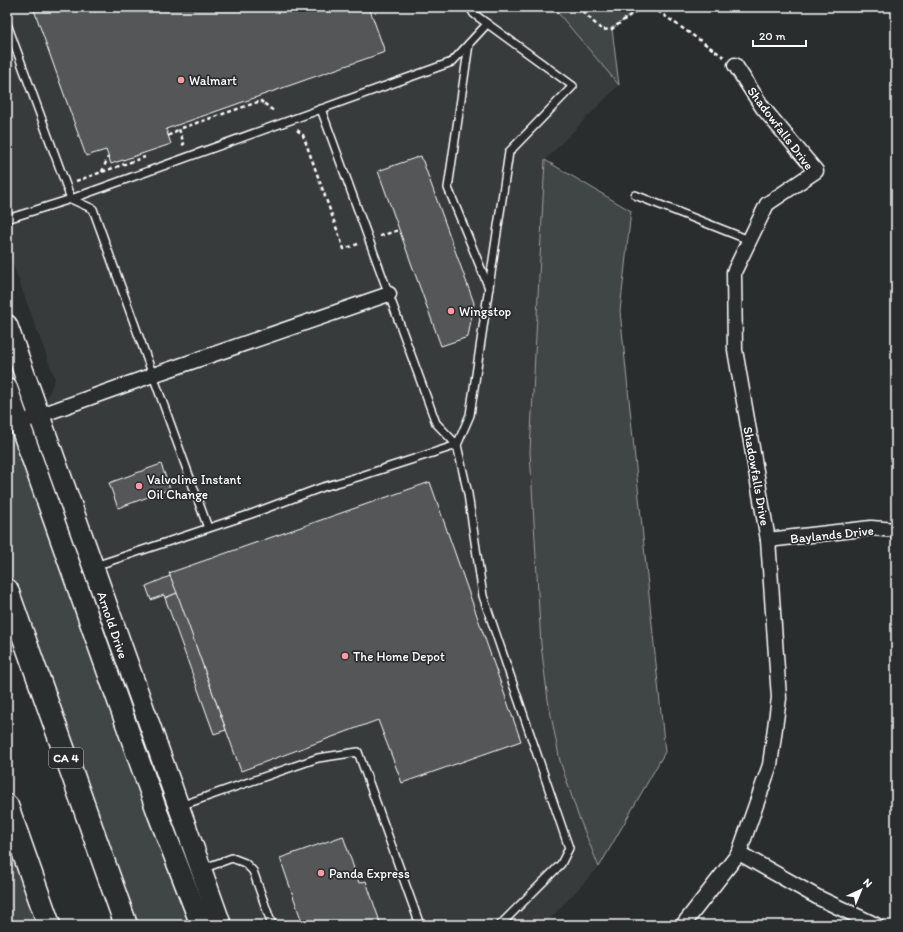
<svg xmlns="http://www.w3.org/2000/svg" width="903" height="932" font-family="Itim,sans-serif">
  <rect width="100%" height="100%" fill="#2a2d2e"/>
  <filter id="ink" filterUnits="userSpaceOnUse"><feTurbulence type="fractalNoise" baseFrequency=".025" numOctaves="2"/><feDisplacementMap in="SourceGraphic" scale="8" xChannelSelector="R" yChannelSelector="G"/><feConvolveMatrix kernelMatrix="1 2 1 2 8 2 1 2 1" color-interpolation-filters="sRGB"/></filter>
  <g filter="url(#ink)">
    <path fill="#373a3b" d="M7,7H553L619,85L545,160L530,452L541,645L548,700L560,761L578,815L599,867L544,925H221L39,416L55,379L7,249Z"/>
    <g fill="#414445" stroke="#a0a2a2">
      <path d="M553,7H641L612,29L619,85Z"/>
      <path d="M545,160L631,211L620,311L665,752L599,867L578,815L560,761L548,700L541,645L530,452Z"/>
      <path d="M7,419L148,817L194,925H126L7,590Z"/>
      <path d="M7,806L49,925H7Z"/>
    </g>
    <g fill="#555758" stroke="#fff">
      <path d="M33,7H369L385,52L166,129L171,144L111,164L106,150L86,156Z"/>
      <path d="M421,156L474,303L468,337L441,346L378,171Z"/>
      <path d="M161,464L170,489L118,508L109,483Z"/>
      <path d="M430,482L521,741L402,783L378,720L241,771L169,573Z"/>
      <path d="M170,576L177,593L165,598L164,595L151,600L146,586Z"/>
      <path d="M177,593L226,730L214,734L165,598Z"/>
      <path d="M343,836L359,883L366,881L381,925H303L280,858Z"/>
    </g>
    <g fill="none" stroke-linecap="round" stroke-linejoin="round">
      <defs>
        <g id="lane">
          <path d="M470,7L474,14L573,86L509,152L470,415L457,445L468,494L483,596L569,848L561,864L500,925"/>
          <path d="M7,24L71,199L93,209L208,528"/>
          <path d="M469,44L448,188L489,288"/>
          <path d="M635,195L749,240"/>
          <path d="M7,219L71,199L452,62L487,24"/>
          <path d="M95,566L251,514L323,487L361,476L457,445L436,423L321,109"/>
          <path d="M180,806L318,758L358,752L420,925"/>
          <path d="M202,869L232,858L245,863L253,871L272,925"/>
        </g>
        <g id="street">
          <path d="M30,419L153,375L389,294"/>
          <path d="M768,540L871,528L896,530"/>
          <path d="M739,853L819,898L876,925"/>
          <path d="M683,925L739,853L770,765L779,698L768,540L735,350L734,272L767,204L816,171L763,108L735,65"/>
        </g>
        <g id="secondary">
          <path d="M7,325L221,925"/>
          <path d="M7,388L158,814L201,925"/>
        </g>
        <g id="highway">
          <path d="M7,590L126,925"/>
          <path d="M7,806L49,925"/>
        </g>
      </defs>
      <use href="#lane" stroke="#fff" stroke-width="10"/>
      <use href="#street" stroke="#fff" stroke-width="17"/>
      <use href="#secondary" stroke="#fff" stroke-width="23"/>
      <use href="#highway" stroke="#fff" stroke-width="25"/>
      <g stroke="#fff" stroke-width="2.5" stroke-dasharray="4 3" stroke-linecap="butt">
        <path d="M578,7L602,30L612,29L641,7"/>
        <path d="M652,7L724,57"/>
        <path d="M263,103L261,101L275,112"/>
        <path d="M297,130L303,135L344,249L358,244"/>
        <path d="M168,136L179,129"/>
        <path d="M182,145L184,144L179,129L261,101"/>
        <path d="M102,172L108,157"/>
        <path d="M76,181L145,157"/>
        <path d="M380,236L399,230"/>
      </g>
      <use href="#lane" stroke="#2a2d2e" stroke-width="7"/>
      <use href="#street" stroke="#2a2d2e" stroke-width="14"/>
      <use href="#secondary" stroke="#2a2d2e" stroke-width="20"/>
      <use href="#highway" stroke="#2a2d2e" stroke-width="22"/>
    </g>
  </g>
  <g fill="#ff9aa2" stroke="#2a2d2e" stroke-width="1.5">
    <circle cx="181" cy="80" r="4"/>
    <circle cx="451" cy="311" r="4"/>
    <circle cx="139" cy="486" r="4"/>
    <circle cx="345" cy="656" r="4"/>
    <circle cx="321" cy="873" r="4"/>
  </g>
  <g text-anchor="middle" stroke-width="3.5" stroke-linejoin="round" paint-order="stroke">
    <rect fill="#2a2d2e" stroke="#bfc0c0" stroke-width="1" x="49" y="748" width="34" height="20" rx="3"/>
    <g font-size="12" font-weight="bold" fill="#fff">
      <text x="66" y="762">CA 4</text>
    </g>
    <g font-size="13" fill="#fff" stroke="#2a2d2e" text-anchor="start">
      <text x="189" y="85">Walmart</text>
      <text x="459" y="316">Wingstop</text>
      <text x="147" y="484">Valvoline Instant<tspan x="147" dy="15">Oil Change</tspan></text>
      <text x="353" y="661">The Home Depot</text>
      <text x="329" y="878">Panda Express</text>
    </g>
    <g font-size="13" fill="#fff" stroke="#2a2d2e">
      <text transform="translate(781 128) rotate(53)" y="5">Shadowfalls Drive</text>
      <text transform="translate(757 476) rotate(80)" y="5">Shadowfalls Drive</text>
      <text transform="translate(832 534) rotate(-6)" y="5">Baylands Drive</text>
      <text transform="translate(113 625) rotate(71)" y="5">Arnold Drive</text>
    </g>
  </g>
  <rect width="903" height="932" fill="none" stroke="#2a2d2e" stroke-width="24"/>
  <rect x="12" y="12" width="879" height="908" fill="none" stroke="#fff" stroke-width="1.5" filter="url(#ink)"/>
  <g transform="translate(861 890) rotate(44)" stroke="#2a2d2e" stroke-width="3" paint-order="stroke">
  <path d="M0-3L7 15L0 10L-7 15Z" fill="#ffffff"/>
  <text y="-6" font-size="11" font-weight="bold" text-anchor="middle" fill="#ffffff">N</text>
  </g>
  <path d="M753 40v6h53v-6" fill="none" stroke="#ffffff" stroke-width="2"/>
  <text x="759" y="40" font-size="12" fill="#ffffff" stroke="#2a2d2e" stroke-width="3" paint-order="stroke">20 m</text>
</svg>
